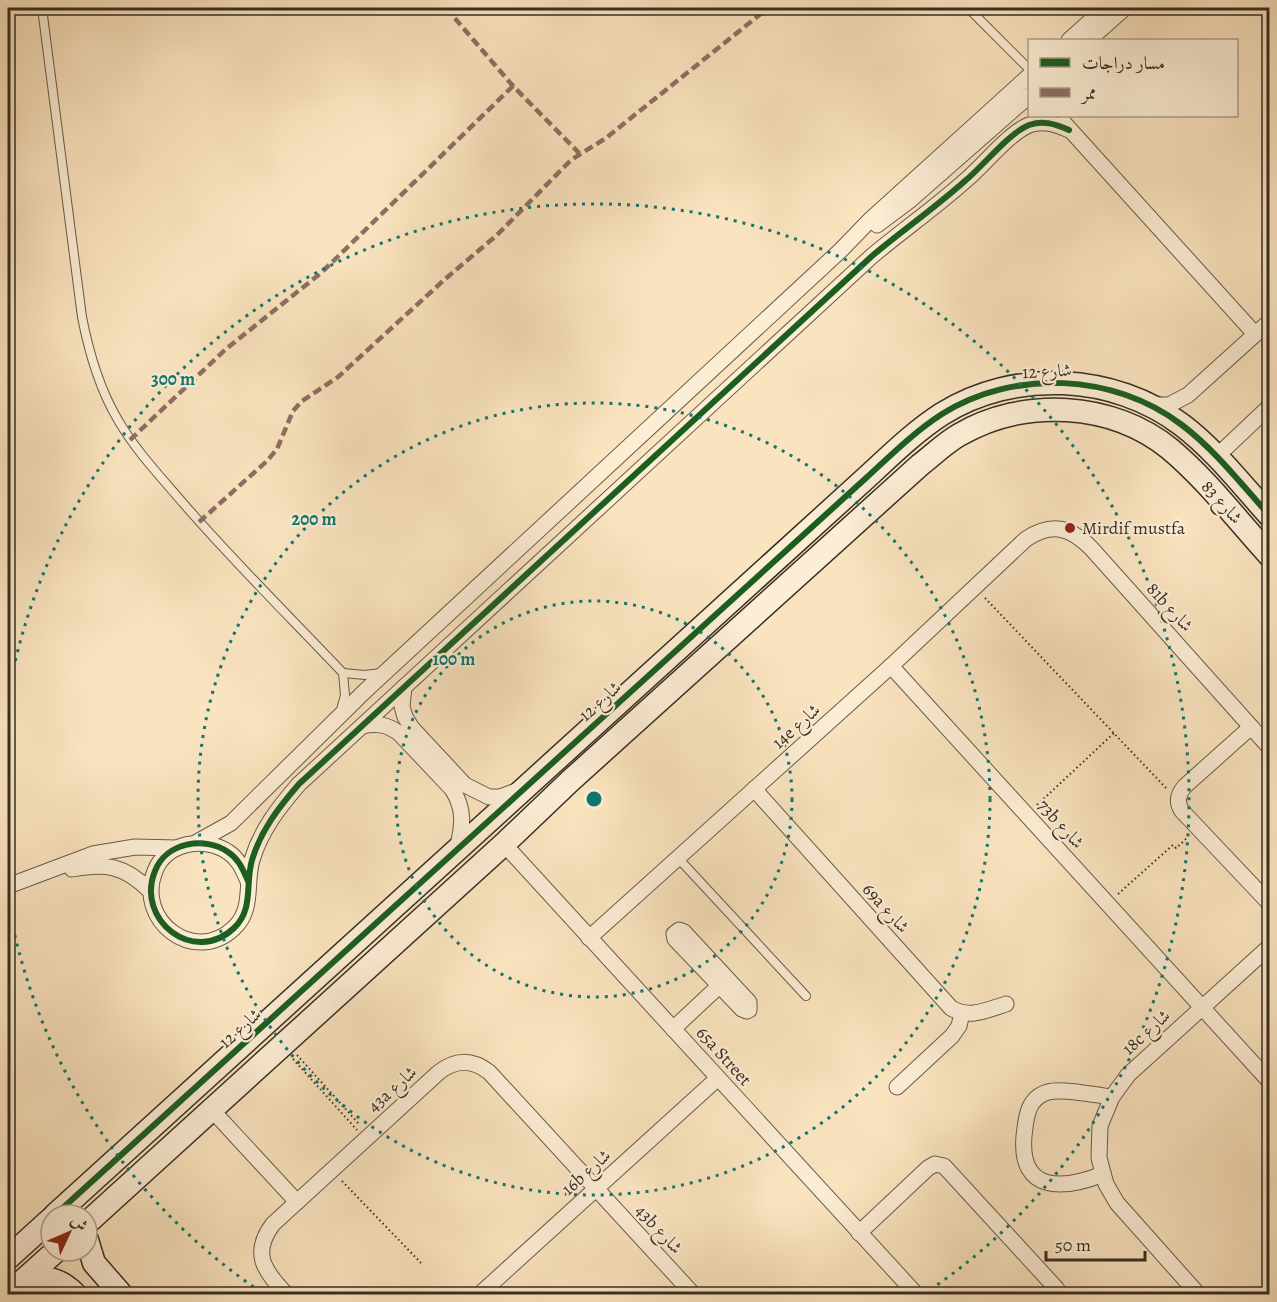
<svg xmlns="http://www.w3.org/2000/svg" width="1277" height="1302" font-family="Alegreya,Amiri,serif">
  <rect width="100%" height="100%" fill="#fae4bf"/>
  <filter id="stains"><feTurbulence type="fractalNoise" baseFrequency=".00333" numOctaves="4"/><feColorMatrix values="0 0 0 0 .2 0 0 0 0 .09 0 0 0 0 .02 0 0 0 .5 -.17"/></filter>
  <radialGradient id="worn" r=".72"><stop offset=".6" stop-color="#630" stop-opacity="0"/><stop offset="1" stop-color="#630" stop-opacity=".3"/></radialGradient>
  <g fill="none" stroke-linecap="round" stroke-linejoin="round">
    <defs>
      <g id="lane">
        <path d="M42,8L82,317C89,353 99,388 118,420C136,451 160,476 183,503C234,562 290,617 343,673L345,695L341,710"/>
        <path d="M968,8L1030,70"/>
        <path d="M343,673L365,675L381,673"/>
        <path d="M678,858L806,996"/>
      </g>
      <g id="street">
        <path d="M1069,40L1105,8"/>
        <path d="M1089,40L1125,8"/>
        <path d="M1064,123L1255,334"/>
        <path d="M877,225L909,201L1030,95"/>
        <path d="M1152,405H1169L1188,395L1270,321"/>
        <path d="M1216,457L1270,406"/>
        <path d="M891,666L1270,1082"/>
        <path d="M404,687L402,706L405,717L412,728L465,785L489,797H500L516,791"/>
        <path d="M362,726C377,723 386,724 399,733L452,789C465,809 463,826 457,849"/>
        <path d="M1251,727L1185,786C1178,794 1176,802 1182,811L1270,904"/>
        <path d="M754,789L951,1008C969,1019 987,1010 1006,1004"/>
        <path d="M197,842L231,823L365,691L841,250L871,219L1030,75"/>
        <path d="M504,844L916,1294"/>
        <path d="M72,869C105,863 124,865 149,890"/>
        <path d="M248,881C243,870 239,859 228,852C205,836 166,842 155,871C135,920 194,966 234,928C254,909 245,884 252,860C261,830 279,807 299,784L872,256C903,230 936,207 966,180C983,166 1009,133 1029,125C1044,120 1055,124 1069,130"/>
        <path d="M8,886L93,854L135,847L177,848"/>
        <path d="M679,930L684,932L749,1002V1010L747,1011L742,1009L675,939L674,934Z"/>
        <path d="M589,938L891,666L1026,539C1052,522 1070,527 1091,548L1270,748"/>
        <path d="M673,1029L720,985"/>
        <path d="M897,1087L952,1036L959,1026L962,1013"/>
        <path d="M211,1109L297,1202"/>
        <path d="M1103,1174C1063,1190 1019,1193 1024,1136C1026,1118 1027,1098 1048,1092C1062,1088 1096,1095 1112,1097"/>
        <path d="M859,1233L928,1168L935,1164L944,1166L1056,1288L1060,1294"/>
        <path d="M286,1294C264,1271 251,1253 273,1224L438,1073C455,1059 472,1059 489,1072L693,1294"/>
        <path d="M480,1294L718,1078"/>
        <path d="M1198,1294L1117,1203L1106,1184L1099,1158L1100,1126L1112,1097L1128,1075L1270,946"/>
      </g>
      <g id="secondary">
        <path d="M55,1215L866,478C890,456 914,432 942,414C1014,369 1114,373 1182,425C1215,450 1242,485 1270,516"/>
        <path d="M87,1223L504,844L570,781L920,465C933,455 945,443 959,435C1024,397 1112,402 1170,449C1207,480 1237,520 1270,556"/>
        <path d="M87,1240L94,1263L121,1294"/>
        <path d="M8,1258L51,1219"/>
        <path d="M24,1280C45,1275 60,1279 75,1294"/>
        <path d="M8,1294L56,1251"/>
      </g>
    </defs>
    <use href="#lane" stroke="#685c49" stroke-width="10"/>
    <use href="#street" stroke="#685c49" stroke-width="17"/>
    <use href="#secondary" stroke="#372e22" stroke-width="25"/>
    <g stroke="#372e22" stroke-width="2" stroke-dasharray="1.5 3" stroke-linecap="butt">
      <path d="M985,598L1167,789"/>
      <path d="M1037,805L1114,733"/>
      <path d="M1118,894L1173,845L1176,848L1187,838"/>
      <path d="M297,1055L359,1124"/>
      <path d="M293,1059L357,1130"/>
      <path d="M342,1181L421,1263"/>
    </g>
    <use href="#lane" stroke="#fcedd5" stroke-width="8"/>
    <use href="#street" stroke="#fcedd5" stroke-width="15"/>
    <use href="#secondary" stroke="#fcedd5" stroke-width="22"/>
    <g stroke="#8d6e63" stroke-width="4.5" stroke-dasharray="9 4.5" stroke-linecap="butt">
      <path d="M446,8L513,86L579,153"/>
      <path d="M130,440L226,349L321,273L513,86"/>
      <path d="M199,522L267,461L277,449L293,411L302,401L338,377L444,280L497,235L571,160L606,138L768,8"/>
    </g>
    <defs>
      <g id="cycleway">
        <path d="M248,881C243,870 239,859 228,852C205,836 166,842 155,871C135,920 194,966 234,928C254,909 245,884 252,860C261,830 279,807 299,784L872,256C903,230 936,207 966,180C983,166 1009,133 1029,125C1044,120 1055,124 1069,130"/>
        <path d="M55,1215L866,478C890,456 914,432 942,414C1014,369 1114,373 1182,425C1215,450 1242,485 1270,516"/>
      </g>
    </defs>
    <use href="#cycleway" stroke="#fcedd5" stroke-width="10"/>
    <use href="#cycleway" stroke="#1b5e20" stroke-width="6"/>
  </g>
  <g fill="none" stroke="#0f766e" stroke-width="3" stroke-dasharray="3 6">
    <circle cx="594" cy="799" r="198"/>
    <circle cx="594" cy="799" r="396"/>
    <path d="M261 1292A595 595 0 0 1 8 902M8 696A595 595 0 1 1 927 1292"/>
  </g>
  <circle fill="#8f2418" stroke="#fcedd5" stroke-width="2" cx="1070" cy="528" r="6"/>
  <g text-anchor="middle" stroke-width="4.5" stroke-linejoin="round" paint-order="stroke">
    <g font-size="18" fill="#372e22" stroke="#fcedd5">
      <text transform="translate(1047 371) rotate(-3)" y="6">شارع 12</text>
      <text transform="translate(1222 502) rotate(48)" y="6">شارع 83</text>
      <text transform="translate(1170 607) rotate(48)" y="6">81b شارع</text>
      <text transform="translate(600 701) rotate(-42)" y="6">شارع 12</text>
      <text transform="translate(796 726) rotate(-42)" y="6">14e شارع</text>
      <text transform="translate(1061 824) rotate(48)" y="6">73b شارع</text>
      <text transform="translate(886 908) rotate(48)" y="6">69a شارع</text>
      <text transform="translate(240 1028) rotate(-42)" y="6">شارع 12</text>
      <text transform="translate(1146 1032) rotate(-42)" y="6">18c شارع</text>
      <text transform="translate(724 1056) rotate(48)" y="6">65a Street</text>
      <text transform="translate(392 1089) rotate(-42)" y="6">43a شارع</text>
      <text transform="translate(586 1172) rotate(-42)" y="6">16b شارع</text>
      <text transform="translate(659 1229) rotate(47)" y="6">43b شارع</text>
    </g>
    <g font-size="18" fill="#372e22" stroke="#fcedd5" text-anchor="start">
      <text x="1082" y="534">Mirdif mustfa</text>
    </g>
  </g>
  <circle cx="594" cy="799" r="9" fill="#0f766e" stroke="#fcedd5" stroke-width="3"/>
  <g font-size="18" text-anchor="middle" font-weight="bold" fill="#0f766e" stroke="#fcedd5" stroke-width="4.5" stroke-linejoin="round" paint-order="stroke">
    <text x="173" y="385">300 m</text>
    <text x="314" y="525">200 m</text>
    <text x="454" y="665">100 m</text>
  </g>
  <rect width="1277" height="1302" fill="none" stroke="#fae4bf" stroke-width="30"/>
  <rect x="9" y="9" width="1259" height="1284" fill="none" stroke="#372e22" stroke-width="3"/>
  <rect x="15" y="15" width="1247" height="1272" fill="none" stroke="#372e22" stroke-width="1.5"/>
  <rect x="1028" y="39" width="210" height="78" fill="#fcedd5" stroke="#ada18d" stroke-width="1.5"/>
  <rect x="1040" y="58" width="30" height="9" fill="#1b5e20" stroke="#ada18d" stroke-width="1.5"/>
  <text x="1082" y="69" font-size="18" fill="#372e22">مسار دراجات</text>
  <rect x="1040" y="88" width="30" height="9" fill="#8d6e63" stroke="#ada18d" stroke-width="1.5"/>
  <text x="1082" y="99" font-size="18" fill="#372e22">ممر</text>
  <g transform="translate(69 1233) rotate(46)"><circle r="28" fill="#fcedd5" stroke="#ada18d" stroke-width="1.5"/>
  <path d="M0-4.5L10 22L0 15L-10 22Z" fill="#8f2418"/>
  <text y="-9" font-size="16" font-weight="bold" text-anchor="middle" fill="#372e22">ش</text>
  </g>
  <path d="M1046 1251v9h99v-9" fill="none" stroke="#372e22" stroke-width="3"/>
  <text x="1055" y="1251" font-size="18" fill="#372e22" stroke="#fcedd5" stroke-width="4.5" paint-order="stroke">50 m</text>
  <rect width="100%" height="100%" filter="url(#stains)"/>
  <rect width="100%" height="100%" fill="url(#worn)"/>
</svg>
